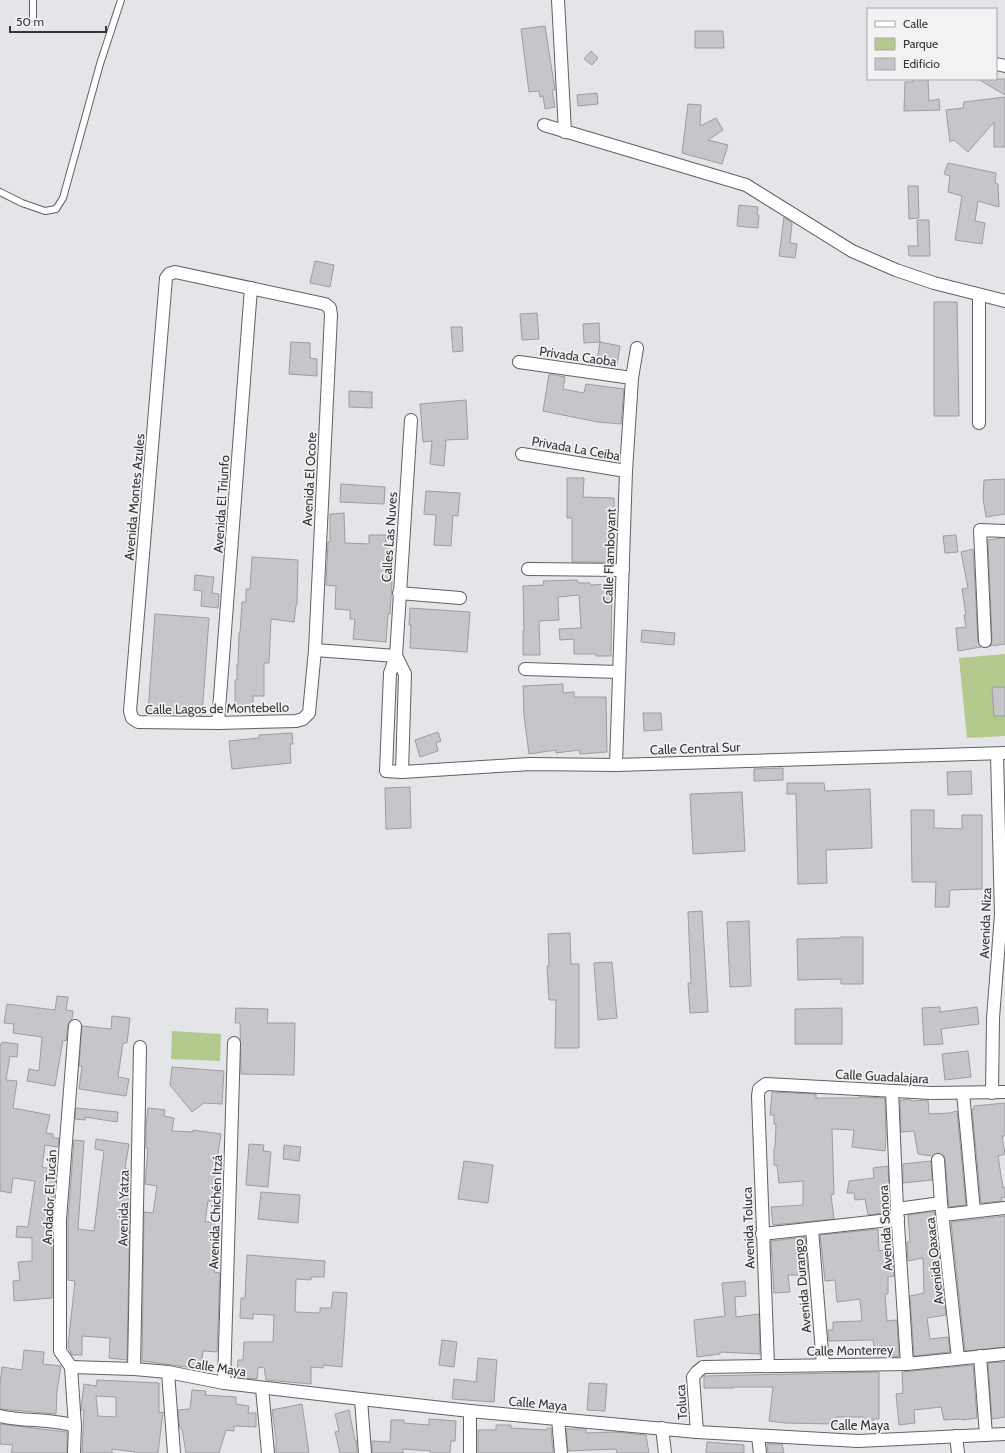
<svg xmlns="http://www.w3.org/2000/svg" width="1005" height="1453" font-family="Cabin,sans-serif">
  <rect width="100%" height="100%" fill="#e4e5e8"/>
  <g fill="#b3c98e">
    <path d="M1005,654V736L967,738L959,658Z"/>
    <path d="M172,1031L221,1034L220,1061L171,1059Z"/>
  </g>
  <g fill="#c6c6ca" stroke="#9d9da1" fill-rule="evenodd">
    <path d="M545,26L555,90H552L555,107L545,109L543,96L540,97L539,91L529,92L521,29Z"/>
    <path d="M695,31H723L724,48H695Z"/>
    <path d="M591,51L598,58L592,65L584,59Z"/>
    <path d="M913,79H928L929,101L939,99L940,110L904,111L905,82H913Z"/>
    <path d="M978,79H1005V95Z"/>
    <path d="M597,93L598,104L578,106L577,95Z"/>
    <path d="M1005,97V147H994V122L968,152L954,140L950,142L946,110L963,108L964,102Z"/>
    <path d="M688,104L701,105L700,126L716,118L723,130L708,140L728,145L722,164L682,153Z"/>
    <path d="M948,163L996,173L995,183L998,184L999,207L978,201L975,221L985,223L982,244L955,240L962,196L948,192L950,176L944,174Z"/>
    <path d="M908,186H918L919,218L909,219Z"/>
    <path d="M739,205L758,207L757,214L759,215L758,228L737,226Z"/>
    <path d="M784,217L792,223L790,243L797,244L795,258L779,256Z"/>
    <path d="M917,220H929L930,256H909L908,246H918Z"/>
    <path d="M315,261L334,265L330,287L310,283Z"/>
    <path d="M934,302H957L959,416H934Z"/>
    <path d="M537,313L539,339L522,340L520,314Z"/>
    <path d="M599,323L600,342L584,343L583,324Z"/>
    <path d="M451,327H462L463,351L453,352Z"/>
    <path d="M291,342L310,343V358L317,359V376L289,374Z"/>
    <path d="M600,342L620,346L617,365L597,361Z"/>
    <path d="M549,374L565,377L563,389L584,393L586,384L624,389L621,424L598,422L543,411Z"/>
    <path d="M349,391L372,392V408L349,407Z"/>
    <path d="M466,400L468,439L446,440L444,466L430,464L432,441L423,442L420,404Z"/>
    <path d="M567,478H584L583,497L614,498L615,562H572V518H567Z"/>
    <path d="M1005,479V514L986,517L983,498L984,480Z"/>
    <path d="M341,484L385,487L384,504L340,502Z"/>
    <path d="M426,491L460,493L458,516L453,515L451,546L434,545L436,515L424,514Z"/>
    <path d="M344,513L345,543L369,544V535H386V549H390L389,582H392L390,614H388L386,642L353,639L355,619H350V610L335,609L336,586L326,585L328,542H330V514Z"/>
    <path d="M956,535L958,552L945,553L943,536Z"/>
    <path d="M1002,538H1005V644L990,646L992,641L988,540Z"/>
    <path d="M973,549L978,641L981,647L958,651L956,628L966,627L964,615H966L962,589L968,588L961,552Z"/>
    <path d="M252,557L298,560L297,605H296L294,622L271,619L269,663H264V696H253V713H235V680H237V664L238,665L239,633H240L242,602H246V589H250Z"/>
    <path d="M195,575L214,577L212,593L219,594L218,608L201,606L202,591L194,590Z"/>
    <path d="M577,580L578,583H590V585L612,584L611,656H596V654H574V639L560,640L559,629L581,628L579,595L558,597L559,620L539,621L540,655H523V631H524L523,586L544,585L543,581Z"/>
    <path d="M410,608L470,612L467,652L410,648L411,625H409Z"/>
    <path d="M155,614L209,618L202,715L148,712Z"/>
    <path d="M642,630L675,633L674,645L641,642Z"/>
    <path d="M563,684V693L574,692V697H606L607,752L580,754L579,750L556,753V750L529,754L524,715L523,686Z"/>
    <path d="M992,687H1005V716H994Z"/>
    <path d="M643,713H661L662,730L644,731Z"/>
    <path d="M438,732L441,741L436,743L438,751L420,757L415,740Z"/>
    <path d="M292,733L293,744H290L291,763L232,769L229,741L259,738V735Z"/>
    <path d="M783,768V780L754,781V769Z"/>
    <path d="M971,771L972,794L948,795L947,772Z"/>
    <path d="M787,783H824L825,791L870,789L872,848L826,850L827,883L798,884L796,794H787Z"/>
    <path d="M410,787L411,828L386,829L385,788Z"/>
    <path d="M742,792L745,851L693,854L690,794Z"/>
    <path d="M911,810H934V828L962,829V815H982V889L950,890L949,907H935L936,882H912Z"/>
    <path d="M702,911L708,1012L690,1013L688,983H691L688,912Z"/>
    <path d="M749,921L751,986L730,987L727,922Z"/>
    <path d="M570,933L571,964H579V1048H555L556,1000H549L547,966H549L548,934Z"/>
    <path d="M840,937H863V984H841V979L798,980L797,939L840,938Z"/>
    <path d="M612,962L617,1018L598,1020L594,963Z"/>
    <path d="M57,996L68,997L66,1010L73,1011L72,1019L68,1025L66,1041L63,1040L55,1086L27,1081L29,1069L39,1071L42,1037L13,1033L14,1024L4,1023L7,1004L55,1010Z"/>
    <path d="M940,1007V1012L977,1007L979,1024L941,1029L943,1044L924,1045L922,1008Z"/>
    <path d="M236,1008L268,1009L267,1023H295L294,1075L241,1074L240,1023H235Z"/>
    <path d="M842,1008V1044H795V1009Z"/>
    <path d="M112,1016L130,1018L127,1043H123L118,1077L129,1079L126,1096L79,1089L82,1066H79L82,1026L111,1029Z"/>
    <path d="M2,1042L18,1044L17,1057L10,1056L6,1080L17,1081L13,1108L50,1115L46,1133L53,1134V1138H59L58,1147L45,1145L42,1167L56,1170L52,1219V1298L14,1301L13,1281L20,1280L18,1262L32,1261V1238L16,1237L17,1226L28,1227L35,1181L13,1178L11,1193L0,1191V1045H1Z"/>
    <path d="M968,1051L971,1077L945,1080L942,1054Z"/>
    <path d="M172,1067L224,1071L222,1104L204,1103L192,1112L170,1085Z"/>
    <path d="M772,1092L816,1094V1098H858V1097L885,1098L886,1138L885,1151L852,1147L854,1130L832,1129L834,1194L831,1195L834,1219L773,1225L771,1207L803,1205V1181L779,1183L777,1165H774V1148H775L776,1124H774V1115H770Z"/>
    <path d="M910,1099L911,1101L928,1100L929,1114L950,1113L957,1111L966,1205L949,1207L945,1159L944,1156L938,1153L932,1156L918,1154L914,1131L901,1132L900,1100Z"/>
    <path d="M1005,1103V1136H1002L1005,1154L998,1156L1003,1188L1005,1187V1197L1001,1198L1002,1201L981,1203L972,1109H974V1106Z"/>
    <path d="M76,1108L118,1112L117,1122L85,1117V1120L75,1119Z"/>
    <path d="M148,1108L165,1110L164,1116L174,1118L172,1131L193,1132V1130L221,1134L214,1180H217L213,1201H208L205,1222H215L214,1248L218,1249L214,1272L220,1273L217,1352L203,1351L201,1369L142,1361L144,1212L153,1213L157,1186L145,1184L148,1148H146V1124Z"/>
    <path d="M96,1139L129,1144L125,1168L130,1169L128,1202L130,1203L127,1360L109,1358L110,1338L82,1336V1355H72L68,1346L75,1281L68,1280V1219L74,1140L84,1141L78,1229L94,1231L104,1151L95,1149Z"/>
    <path d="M249,1144L264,1145L263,1151L271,1152L268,1187L246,1185Z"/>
    <path d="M284,1145L301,1147L299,1161L283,1159Z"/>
    <path d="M464,1161L493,1165L488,1203L458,1199Z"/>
    <path d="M931,1161L932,1180L903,1183V1164Z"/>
    <path d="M888,1166L890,1212L868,1215L865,1199L855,1200L854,1193H847L849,1181L874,1178L873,1168Z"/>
    <path d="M261,1192L300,1195L298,1223L258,1219Z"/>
    <path d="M928,1212H934L946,1315L927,1318L930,1339L948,1337L950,1352L914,1356L910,1296L924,1293L923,1258L908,1261L907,1242H910L908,1215Z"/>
    <path d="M1005,1216V1347L965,1351L951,1222Z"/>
    <path d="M878,1229L879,1251L892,1249L894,1276L888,1277V1294H885L887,1321L897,1320L899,1356L893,1357L892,1346L874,1347L873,1340L829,1341L828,1330H833V1322L862,1321L860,1299L837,1302L835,1280L825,1281L820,1235Z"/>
    <path d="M805,1237L808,1273H805V1275H788L790,1292L774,1293L771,1241Z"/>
    <path d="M247,1255L325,1261L324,1277H311V1280L296,1279L295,1312L320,1313V1308H331L333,1292L347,1293L342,1367L323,1365V1368L311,1367V1384L266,1380L264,1367L258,1368L257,1379L237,1377L238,1360H243L244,1342H273L274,1315L253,1314V1319L240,1318L241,1298H245Z"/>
    <path d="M745,1281L746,1296L735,1297L736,1317L759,1314L760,1354L720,1352V1354L697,1357L694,1320L725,1316L722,1283Z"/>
    <path d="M442,1340L457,1342L454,1367L439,1365Z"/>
    <path d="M24,1350L44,1352L43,1364L61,1366L57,1391L56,1414L0,1409V1383L2,1367L22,1370Z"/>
    <path d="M478,1358L497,1360L494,1402L452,1399L454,1379L476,1382Z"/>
    <path d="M1005,1362V1417L992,1419L988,1363Z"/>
    <path d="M973,1365L977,1418L962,1420V1419L944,1420L941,1407L914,1410L915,1423L899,1425L896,1394L903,1393L902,1372Z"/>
    <path d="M879,1372V1419H873V1423H863V1417H836V1424L785,1423L769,1421L773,1387H733V1388H704V1376Z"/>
    <path d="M97,1380L159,1383V1413L163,1412L158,1453H134L135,1452L112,1449V1453H82L84,1410H81V1408L84,1384L96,1386ZM96,1396L116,1397V1417L98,1416Z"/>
    <path d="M589,1383L607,1384L605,1411L587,1410Z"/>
    <path d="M192,1390L206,1391L205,1395L236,1397V1404L249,1406L248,1413H256V1427L234,1426V1431L226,1430L219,1453H186L182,1429L180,1428L179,1422L178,1410L190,1409Z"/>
    <path d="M302,1404L309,1453H276V1438L272,1410Z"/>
    <path d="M349,1410L355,1440H356L357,1453H340L335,1432L339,1431L335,1414Z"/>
    <path d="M429,1419L456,1421L455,1441H451L450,1453H430L431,1451L403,1449V1453H372V1441L390,1442L391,1420H404V1423L429,1425Z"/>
    <path d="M0,1424L67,1432V1453H11L13,1445L0,1444Z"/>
    <path d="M496,1425H511V1428L547,1430V1428H551L553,1453H478V1430H496Z"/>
    <path d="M566,1429H586V1433L615,1432L646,1435L649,1453H617L616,1449L568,1451Z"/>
    <path d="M707,1442L744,1445V1453H706Z"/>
    <path d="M767,1444H782L784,1453H768Z"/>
  </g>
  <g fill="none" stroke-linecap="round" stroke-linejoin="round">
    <defs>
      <g id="service">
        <path d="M33,18V0"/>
        <path d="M0,192L22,203L45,211L56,209L63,198L100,64L121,0"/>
      </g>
      <g id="minor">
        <path d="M558,0L565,132"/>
        <path d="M996,64L1005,66"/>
        <path d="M544,125L746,185L852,251L896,270L934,283L1005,301"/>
        <path d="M175,272L325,304L330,308L331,315L315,650L309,713L303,719L296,721L218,723L138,722L132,718L130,711L166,278L169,274Z"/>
        <path d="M519,362L632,378"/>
        <path d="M411,420L396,656L390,673L386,771L402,772L530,764L616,765L1005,753"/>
        <path d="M979,423V295"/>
        <path d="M522,454L626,471"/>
        <path d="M528,569L623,570"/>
        <path d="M399,593L460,598"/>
        <path d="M985,641L980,530L1005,531"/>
        <path d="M315,650L396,656"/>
        <path d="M396,656L405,674L402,772"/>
        <path d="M525,669L618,672"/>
        <path d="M218,723L251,288"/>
        <path d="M616,765L626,471L632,378L637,348"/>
        <path d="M892,1091L897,1209L907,1364"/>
        <path d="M963,1093L974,1211"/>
        <path d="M992,1093L993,1018L1001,915L997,754"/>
        <path d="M938,1160L941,1203L958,1358"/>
        <path d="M897,1209L941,1203"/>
        <path d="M943,1215L1005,1208"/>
        <path d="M812,1229L823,1365"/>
        <path d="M762,1234L898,1219"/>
        <path d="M980,1356L986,1435"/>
        <path d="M768,1366L758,1096L759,1089L766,1084L932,1093L1005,1092"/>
        <path d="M71,1367L134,1369L168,1372L224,1383L361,1399L470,1411L697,1432L858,1441L1005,1434"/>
        <path d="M71,1367L60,1351V1219L75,1026"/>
        <path d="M71,1367L75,1426L74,1453"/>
        <path d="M134,1369L140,1047"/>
        <path d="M168,1372L174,1453"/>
        <path d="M224,1383L234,1043"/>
        <path d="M262,1388L268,1453"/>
        <path d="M361,1399L365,1453"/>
        <path d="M470,1411V1453"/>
        <path d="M0,1416C25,1422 51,1418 75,1426"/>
        <path d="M558,1419L561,1453"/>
        <path d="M662,1428L665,1453"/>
        <path d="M697,1432L693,1377L697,1372L703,1367L907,1364L1005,1354"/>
        <path d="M758,1436L760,1453"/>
        <path d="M956,1436L958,1453"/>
      </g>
    </defs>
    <use href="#service" stroke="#616164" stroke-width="8"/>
    <use href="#minor" stroke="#616164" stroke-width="14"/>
    <use href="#service" stroke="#fff" stroke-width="6"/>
    <use href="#minor" stroke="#fff" stroke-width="12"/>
  </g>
  <g text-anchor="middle" stroke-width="3.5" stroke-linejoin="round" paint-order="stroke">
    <g font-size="13" fill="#363638" stroke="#f2f2f5">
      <text transform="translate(578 356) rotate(8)" y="5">Privada Caoba</text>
      <text transform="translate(576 448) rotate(10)" y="5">Privada La Ceiba</text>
      <text transform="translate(309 479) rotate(-87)" y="5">Avenida El Ocote</text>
      <text transform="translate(134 497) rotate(-85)" y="5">Avenida Montes Azules</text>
      <text transform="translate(221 504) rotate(-86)" y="5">Avenida El Triunfo</text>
      <text transform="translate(389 537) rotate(-86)" y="5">Calles Las Nuves</text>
      <text transform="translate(609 556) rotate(-88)" y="5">Calle Flamboyant</text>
      <text transform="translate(217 708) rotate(-1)" y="5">Calle Lagos de Montebello</text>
      <text transform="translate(695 748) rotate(-2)" y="5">Calle Central Sur</text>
      <text transform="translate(985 923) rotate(-88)" y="5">Avenida Niza</text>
      <text transform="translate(882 1076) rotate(3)" y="5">Calle Guadalajara</text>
      <text transform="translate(49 1197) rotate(-87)" y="5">Andador El Tucán</text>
      <text transform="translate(123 1208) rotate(-89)" y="5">Avenida Yatza</text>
      <text transform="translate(215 1212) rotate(-88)" y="5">Avenida Chichén Itzá</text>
      <text transform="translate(748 1228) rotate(-92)" y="5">Avenida Toluca</text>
      <text transform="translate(885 1228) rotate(-93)" y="5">Avenida Sonora</text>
      <text transform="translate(934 1261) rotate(-96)" y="5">Avenida Oaxaca</text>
      <text transform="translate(802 1286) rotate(-95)" y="5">Avenida Durango</text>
      <text transform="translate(850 1350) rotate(-1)" y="5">Calle Monterrey</text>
      <text transform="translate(217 1367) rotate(9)" y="5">Calle Maya</text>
      <text transform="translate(681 1402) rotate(-94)" y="5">Toluca</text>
      <text transform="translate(538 1403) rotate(5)" y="5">Calle Maya</text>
      <text x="860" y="1430">Calle Maya</text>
    </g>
  </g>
  <rect x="867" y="8" width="130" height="72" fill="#f2f2f5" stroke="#a7a7a9"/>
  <rect x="875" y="21" width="20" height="6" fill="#ffffff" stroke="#a7a7a9"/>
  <text x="903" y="28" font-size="12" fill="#363638">Calle</text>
  <rect x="875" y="38" width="20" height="12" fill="#b3c98e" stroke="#a7a7a9"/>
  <text x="903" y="48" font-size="12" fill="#363638">Parque</text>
  <rect x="875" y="58" width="20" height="12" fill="#c6c6ca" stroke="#a7a7a9"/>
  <text x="903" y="68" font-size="12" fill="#363638">Edificio</text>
  <path d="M10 26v6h96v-6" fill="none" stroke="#363638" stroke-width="2"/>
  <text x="16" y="26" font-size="12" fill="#363638" stroke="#f2f2f5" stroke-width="3" paint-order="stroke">50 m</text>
</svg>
